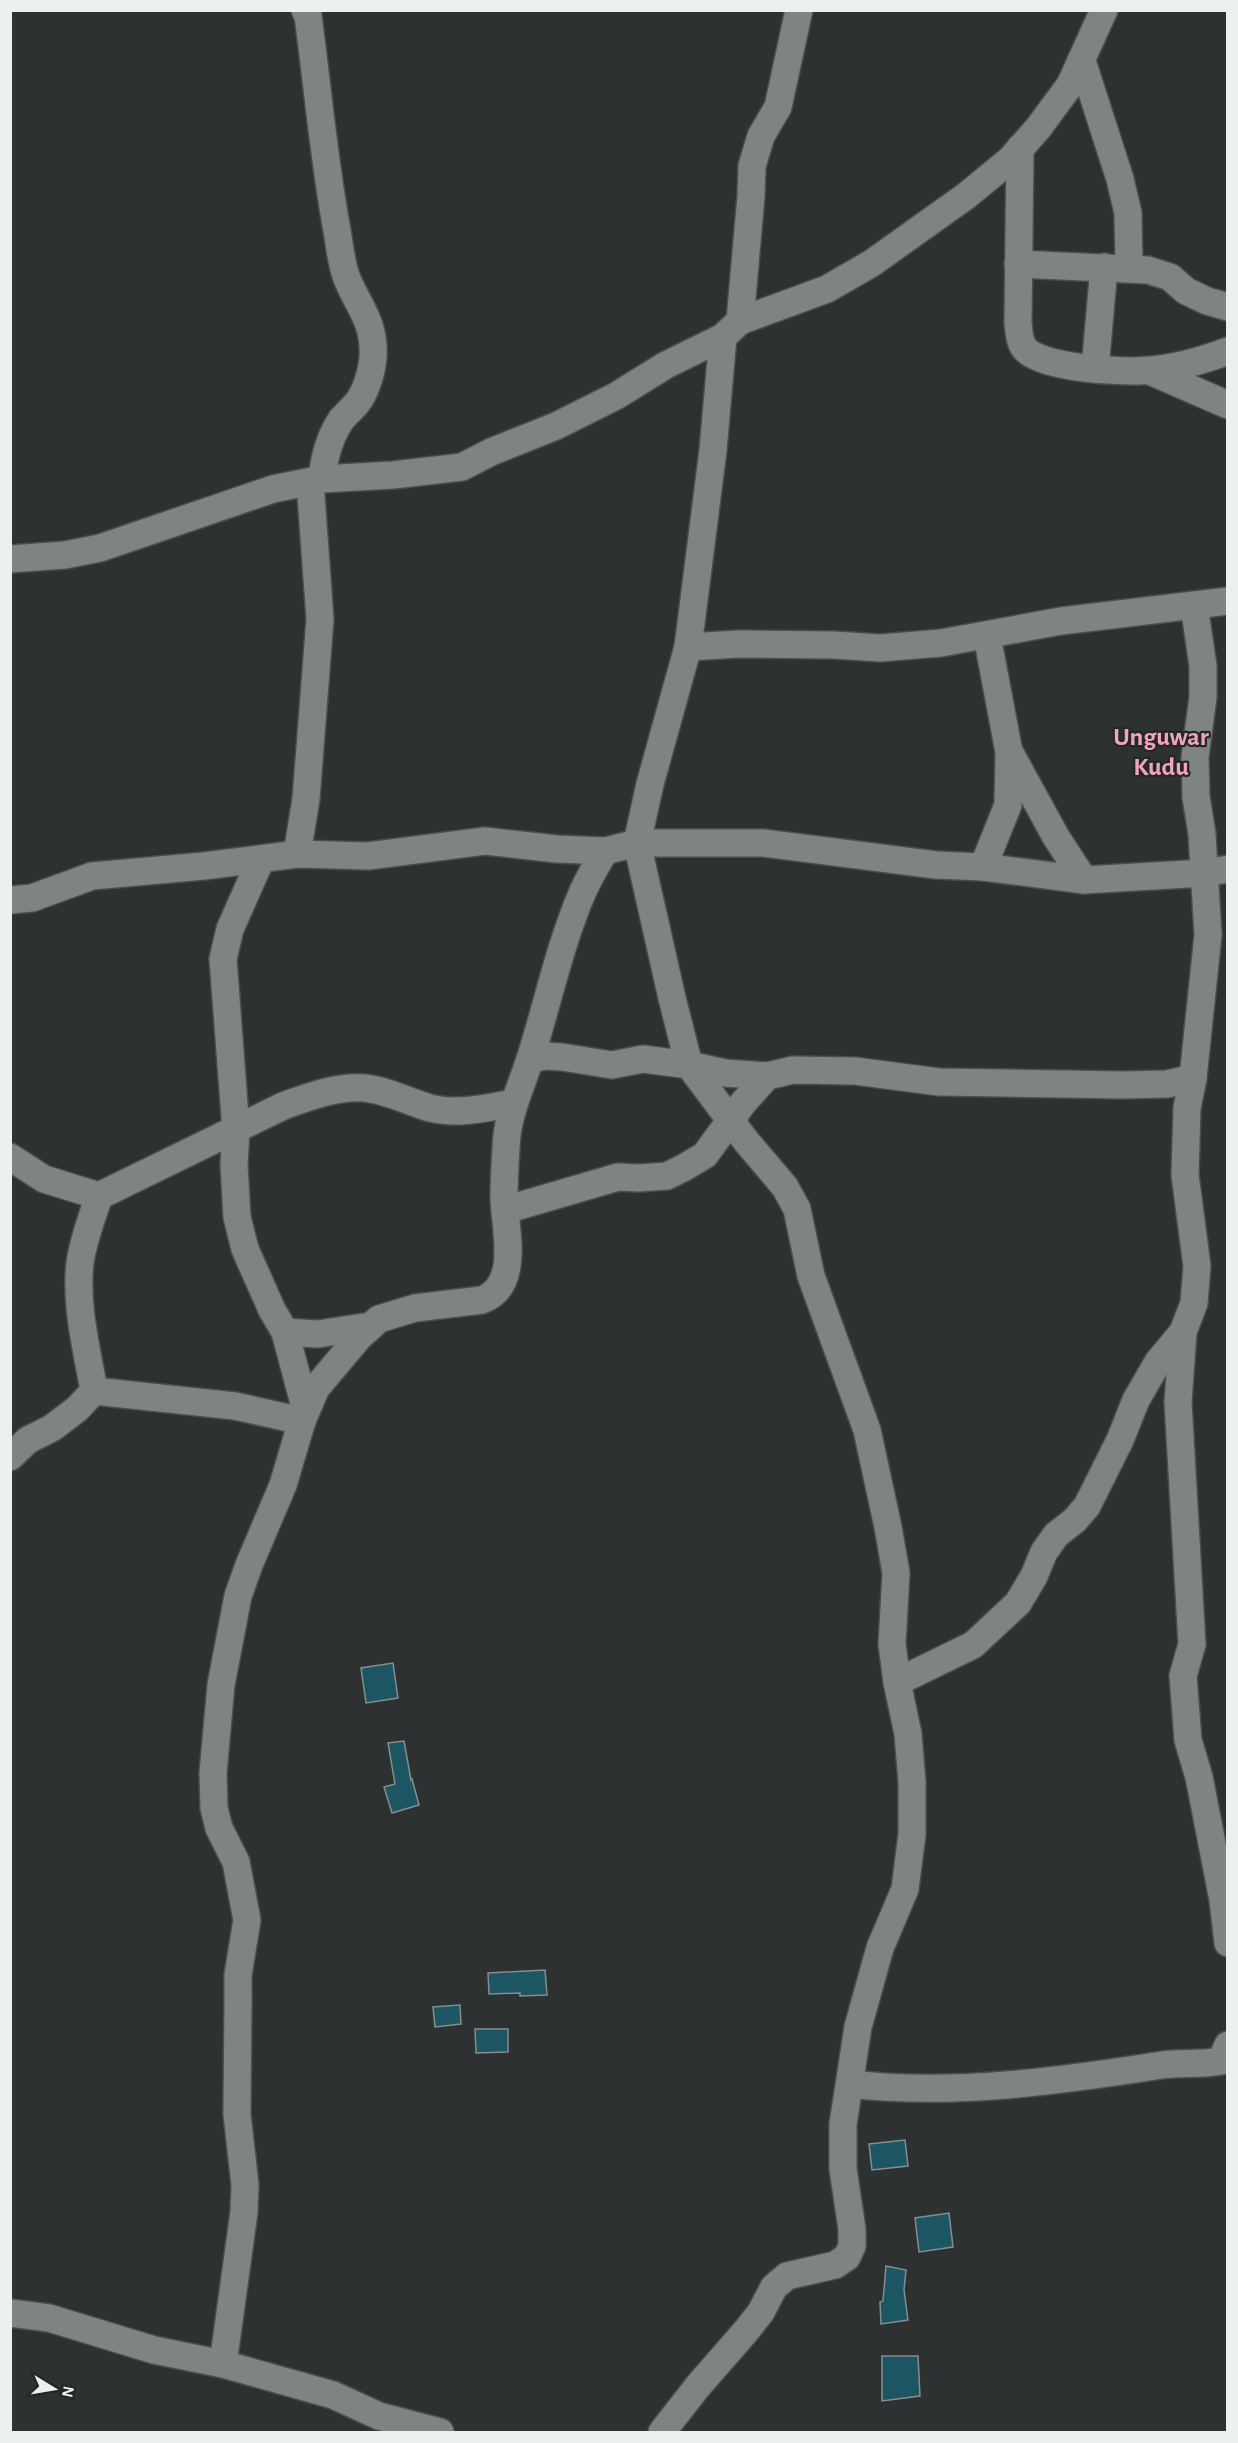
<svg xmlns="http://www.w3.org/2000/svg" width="1238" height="2443" font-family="'Alegreya Sans',sans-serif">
  <rect width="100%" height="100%" fill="#2d3132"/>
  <g fill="#1d5663" stroke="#878d8e" stroke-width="1.5">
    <path d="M393,1663L398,1698L366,1703L361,1668Z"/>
    <path d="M404,1741L411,1780L412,1779L419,1805L392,1813L384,1787L395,1784L388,1743Z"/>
    <path d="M545,1970L547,1995L520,1996V1993L489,1994L488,1973Z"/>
    <path d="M460,2005L461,2024L435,2027L433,2007Z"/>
    <path d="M475,2029H508V2052L476,2053Z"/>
    <path d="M905,2140L908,2166L872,2170L869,2144Z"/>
    <path d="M949,2213L953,2247L919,2252L915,2218Z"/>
    <path d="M886,2266L906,2270L904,2290L908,2320L881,2324L880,2302L883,2301Z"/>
    <path d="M882,2356H918L920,2396L882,2401Z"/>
  </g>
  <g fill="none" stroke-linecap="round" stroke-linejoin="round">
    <defs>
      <g id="minor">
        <path d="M305,10L308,16C318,89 324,163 338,236C340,250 342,268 348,281C360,309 375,323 373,357C372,371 366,392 357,403C352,409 346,414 341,420C329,438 324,458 322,479"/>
        <path d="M1082,61L1120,179L1128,213L1129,268"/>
        <path d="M1020,148L1018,323C1019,330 1019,340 1023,346C1035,369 1127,373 1151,370C1176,368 1204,360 1228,351"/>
        <path d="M1018,264L1148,270L1170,277L1186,291L1207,301L1228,307"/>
        <path d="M740,321L751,196L752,166L761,136L778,107L799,10"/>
        <path d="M1095,369L1104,267"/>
        <path d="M1150,371L1228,405"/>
        <path d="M10,559L65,555L100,548L273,489L322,479L393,475L462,467L491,452L556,426L616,396L666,365L723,337L740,321L827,289L872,263L966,196L1011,159L1039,127L1070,85L1104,10"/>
        <path d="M688,647L738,644L834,645L880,648L941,643L1061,621L1228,601"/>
        <path d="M1010,753L1056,837L1084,880"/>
        <path d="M297,854L306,799L320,619L310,482"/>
        <path d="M261,859L230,929L223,959L236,1130L234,1165L237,1217L245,1249L272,1310L285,1332L306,1411"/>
        <path d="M983,867L1008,805L1009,752L987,636"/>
        <path d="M10,900L32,898L92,876L204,866L297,854L368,856L485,841L557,849L605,851L637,843H763L936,865L983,867L1084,880L1205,873L1228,869"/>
        <path d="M530,1059L546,1056L562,1057L612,1065L643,1059L689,1065L725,1073L767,1076L793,1070L855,1071L939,1082L1123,1085L1167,1084L1193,1078"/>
        <path d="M10,1157L44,1179L99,1196L283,1106C308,1097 337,1086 364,1088C387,1090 409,1102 430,1108C457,1115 486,1108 513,1103"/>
        <path d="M505,1210L618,1177L639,1178L667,1176L685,1167L705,1155L743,1103L767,1076"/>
        <path d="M285,1332L318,1334L370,1326"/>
        <path d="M1183,1332L1178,1402L1192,1644L1183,1676L1188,1740L1199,1777L1223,1900L1228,1943"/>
        <path d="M94,1391L235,1406L302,1421"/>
        <path d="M94,1391C87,1350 75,1305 80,1263C83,1240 92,1218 99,1196"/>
        <path d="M10,1457L28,1440L52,1428L77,1409L94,1391"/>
        <path d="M897,1682L973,1645L1018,1603L1034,1576L1044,1552L1056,1535L1075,1520L1087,1506L1120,1440L1136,1400L1158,1362L1183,1332L1194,1303L1197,1266L1185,1175L1187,1108L1193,1078L1208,935L1202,834L1196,797L1195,757L1203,697V666L1194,605"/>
        <path d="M850,2084C953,2096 1060,2081 1162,2065C1181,2062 1202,2065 1221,2061L1228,2045"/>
        <path d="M10,2313L49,2318L154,2350L223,2364L333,2395L379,2416L440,2432"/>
        <path d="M223,2364L244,2212L245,2185L237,2114L238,2001V1975L247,1920L236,1862L219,1828L214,1808L213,1773L221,1685L238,1596L249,1565L283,1485L302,1421L316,1388L359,1337L379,1319L415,1308L482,1300C521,1285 505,1230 504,1198C504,1181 505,1164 506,1148C507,1114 521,1088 531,1056C548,1002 560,944 583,891C589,878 597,864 605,851"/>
        <path d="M662,2432L698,2386L746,2331L761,2312L774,2287L787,2276L835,2265L847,2257L852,2246V2229L843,2169V2124L858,2027L880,1948L905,1889L912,1834V1782L908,1734L897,1682L892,1644L896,1573L888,1527L867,1430L811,1276L797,1209L785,1187L746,1141L689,1065L672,998L637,843L650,784L688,647L713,450L723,337"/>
      </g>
    </defs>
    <use href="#minor" stroke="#494d4d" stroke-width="30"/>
    <use href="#minor" stroke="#7e8384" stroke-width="27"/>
  </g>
  <g text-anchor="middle" stroke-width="4.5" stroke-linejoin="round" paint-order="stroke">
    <g font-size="26" font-weight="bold" fill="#f2a3c0" stroke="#232728">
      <text x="1161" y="745">Unguwar<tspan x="1161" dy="30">Kudu</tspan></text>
    </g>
  </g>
  <rect width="1238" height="2443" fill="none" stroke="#edf0f0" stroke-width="24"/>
  <g transform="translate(54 2389) rotate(101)" stroke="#232728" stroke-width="4.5" paint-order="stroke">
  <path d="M0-4.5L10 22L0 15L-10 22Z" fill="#edf0f0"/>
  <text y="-9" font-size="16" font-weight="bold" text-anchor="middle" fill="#edf0f0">N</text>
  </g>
</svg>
